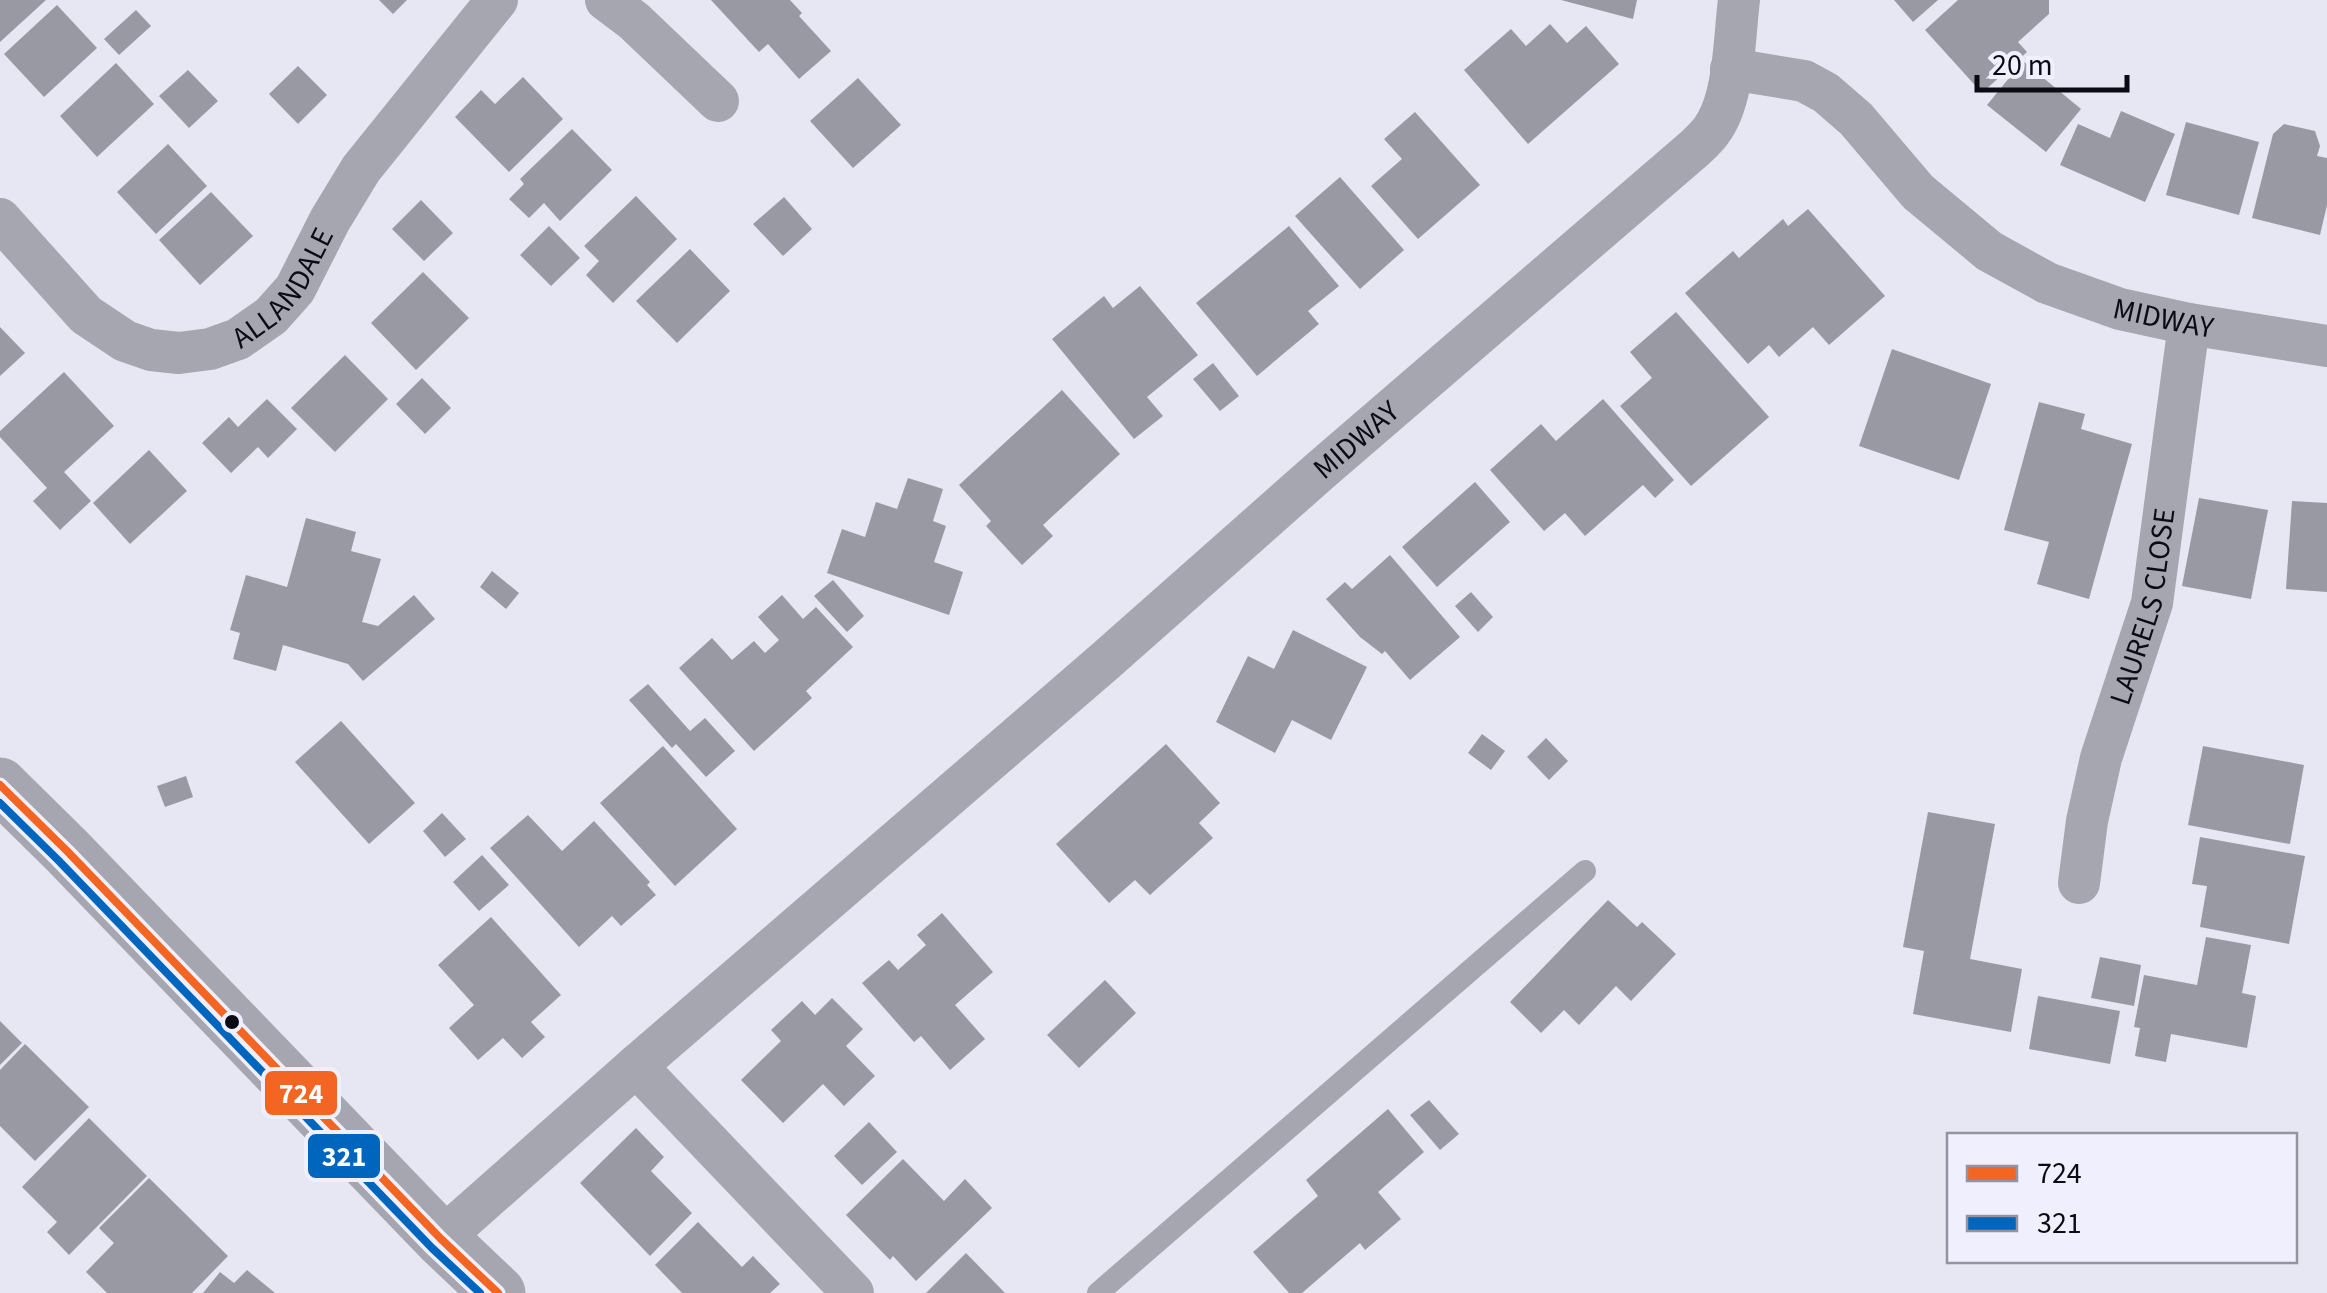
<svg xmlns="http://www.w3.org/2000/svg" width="2327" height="1293" font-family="'Source Sans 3',sans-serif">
  <rect width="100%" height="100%" fill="#e7e7f4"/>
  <g fill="#9999a3">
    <path d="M0,0H46L0,42Z"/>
    <path d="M379,0H407L393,14Z"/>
    <path d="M711,0H790L802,13L799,16L831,51L799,79L768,44L759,52Z"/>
    <path d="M1561,0H1637L1633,19Z"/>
    <path d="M1894,0H1938L1913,22Z"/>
    <path d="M1958,0H2049V14L2018,42L2027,52L1982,93L1925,30Z"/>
    <path d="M57,5L97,48L44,97L4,54Z"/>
    <path d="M136,10L151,26L119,55L104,39Z"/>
    <path d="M1550,24L1567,43L1586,26L1619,64L1528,144L1464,70L1511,29L1526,46Z"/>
    <path d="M2023,61L2081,109L2046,152L1987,105Z"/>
    <path d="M116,63L154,104L97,157L60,116Z"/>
    <path d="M298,66L327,95L298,124L269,94Z"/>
    <path d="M188,70L218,101L189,128L159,96Z"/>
    <path d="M523,77L563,119L509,172L455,117L481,90L495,104Z"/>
    <path d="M858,78L901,125L853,168L810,121Z"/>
    <path d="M2121,111L2175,134L2145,202L2060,165L2078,124L2110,138Z"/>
    <path d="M1415,112L1480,185L1418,239L1371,186L1402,159L1384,139Z"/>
    <path d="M2186,122L2259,142L2239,215L2166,195Z"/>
    <path d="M2284,124L2315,131L2320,146L2317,156L2327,158V205L2320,235L2252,218L2273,134Z"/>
    <path d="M572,129L612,170L560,221L544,203L529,218L509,199L524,184L520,179Z"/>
    <path d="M168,144L207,186L156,234L117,192Z"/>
    <path d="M1340,177L1404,250L1360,289L1295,216Z"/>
    <path d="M211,192L253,236L200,285L159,240Z"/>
    <path d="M636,196L677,239L613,303L586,275L599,261L584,246Z"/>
    <path d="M784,197L812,229L783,256L753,224Z"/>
    <path d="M421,200L453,233L424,261L392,229Z"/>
    <path d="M1808,209L1885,296L1829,345L1813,327L1779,357L1769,345L1748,364L1685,293L1733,251L1739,258L1783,219L1788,226Z"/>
    <path d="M549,226L580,258L551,286L520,255Z"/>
    <path d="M1289,226L1339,286L1308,311L1319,324L1257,376L1196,303Z"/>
    <path d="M690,249L730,291L677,343L636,301Z"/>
    <path d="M423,272L469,318L416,370L371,323Z"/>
    <path d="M1140,286L1198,355L1147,397L1163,416L1134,439L1052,339L1104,296L1113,308Z"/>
    <path d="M1676,312L1769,417L1691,486L1620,406L1652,378L1630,352Z"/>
    <path d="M0,327L25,353L0,376Z"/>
    <path d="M1892,349L1991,384L1959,480L1859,446Z"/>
    <path d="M345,355L388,399L335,452L291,408Z"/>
    <path d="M1213,363L1239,396L1220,411L1193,379Z"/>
    <path d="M64,372L114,426L64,472L91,501L60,530L33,501L47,488L0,437V431Z"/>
    <path d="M422,378L451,408L425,434L396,404Z"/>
    <path d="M1062,390L1120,454L1043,525L1053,536L1022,565L986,526L991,521L959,485Z"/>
    <path d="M267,399L297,429L268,458L258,447L231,473L202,443L229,417L238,427Z"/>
    <path d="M1603,399L1674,480L1655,498L1643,485L1585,536L1565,513L1544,531L1490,470L1541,424L1556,441Z"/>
    <path d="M2039,402L2085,414L2081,429L2132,444L2089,599L2037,584L2049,542L2004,530Z"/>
    <path d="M149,450L187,491L130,544L93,503Z"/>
    <path d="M908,478L943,489L933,521L946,526L934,562L963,572L949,615L827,573L842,529L865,537L876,502L897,509Z"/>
    <path d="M1475,482L1510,522L1437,587L1402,547Z"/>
    <path d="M2199,498L2268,510L2251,599L2182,586Z"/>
    <path d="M2292,501L2327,503V592L2286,589Z"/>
    <path d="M306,518L356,532L351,551L381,559L362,622L378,626L414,595L435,619L363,681L348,664L283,645L276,671L233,659L240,633L230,630L246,575L287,587Z"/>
    <path d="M1390,555L1460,637L1410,680L1385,651L1382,654L1360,637L1326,599L1345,582L1352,589Z"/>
    <path d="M492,571L519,593L506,609L480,587Z"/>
    <path d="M833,580L864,616L847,632L814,596Z"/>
    <path d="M1471,592L1493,617L1478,632L1455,606Z"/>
    <path d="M782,595L803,619L816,607L853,647L806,691L812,698L754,751L679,668L712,638L732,660L754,641L765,653L779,640L758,617Z"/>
    <path d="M1293,630L1367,667L1331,740L1292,720L1275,753L1216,722L1248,656L1274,669Z"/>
    <path d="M648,684L690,731L705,718L735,751L706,777L676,744L672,748L629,700Z"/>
    <path d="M341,721L415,803L369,844L295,762Z"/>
    <path d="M1482,734L1505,751L1491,770L1468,753Z"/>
    <path d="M1546,738L1568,761L1549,780L1527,757Z"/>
    <path d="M1166,744L1220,803L1199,823L1213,838L1150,895L1135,880L1109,903L1056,844Z"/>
    <path d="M663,746L737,829L675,886L600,803Z"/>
    <path d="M2203,746L2304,765L2290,844L2188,825Z"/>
    <path d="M186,776L193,797L165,807L157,786Z"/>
    <path d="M1928,812L1995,824L1970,959L2022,969L2011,1032L1913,1014L1924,951L1903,947Z"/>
    <path d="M442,813L466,839L445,857L423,831Z"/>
    <path d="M528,815L562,851L594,821L650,882L647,885L656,895L621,926L612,916L579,947L490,848Z"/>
    <path d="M2200,837L2305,856L2289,944L2200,927L2207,886L2192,884Z"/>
    <path d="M482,855L509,885L479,911L453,882Z"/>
    <path d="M1608,900L1637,927L1642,922L1676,954L1631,1001L1616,986L1579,1025L1564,1010L1541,1033L1510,1002Z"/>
    <path d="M942,913L993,972L955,1005L985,1039L950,1070L921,1036L914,1042L862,983L889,960L898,970L926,945L917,935Z"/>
    <path d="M491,917L561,995L531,1022L545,1037L522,1058L503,1038L478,1060L449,1028L474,1005L438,965Z"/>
    <path d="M2206,937L2251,945L2242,993L2256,996L2247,1048L2171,1034L2166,1062L2135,1056L2140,1028L2134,1027L2144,975L2197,985Z"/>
    <path d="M2100,957L2141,965L2134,1006L2091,998Z"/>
    <path d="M1105,980L1136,1013L1079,1068L1047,1035Z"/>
    <path d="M2038,996L2120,1011L2110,1064L2029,1049Z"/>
    <path d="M832,998L863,1029L846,1046L875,1076L844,1106L823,1084L783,1123L741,1080L781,1041L771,1030L802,1001L815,1015Z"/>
    <path d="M0,1021L22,1043L0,1065Z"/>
    <path d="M25,1044L89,1107L35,1161L0,1126V1070Z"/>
    <path d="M1429,1100L1459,1134L1440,1150L1410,1115Z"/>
    <path d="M1388,1109L1424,1152L1378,1192L1401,1219L1365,1250L1360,1243L1302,1293H1289L1253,1252L1318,1196L1306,1180Z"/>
    <path d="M89,1118L147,1176L69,1255L47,1232L57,1222L22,1187Z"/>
    <path d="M869,1122L897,1152L862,1185L834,1156Z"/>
    <path d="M636,1128L664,1157L651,1171L692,1213L650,1256L580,1183Z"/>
    <path d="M903,1159L944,1201L965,1179L992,1208L916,1281L893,1256L890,1260L846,1215Z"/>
    <path d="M149,1178L228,1256L192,1293H107L86,1272L114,1243L99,1228Z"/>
    <path d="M698,1222L742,1267L753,1256L780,1284L770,1293H682L655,1265Z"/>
    <path d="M966,1253L1005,1293H926Z"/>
    <path d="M247,1270L275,1293H203L220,1272L234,1283Z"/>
  </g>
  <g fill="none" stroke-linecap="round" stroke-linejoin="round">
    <path stroke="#a6a6b0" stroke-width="22" d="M1098,1293L1585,871"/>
    <g stroke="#a6a6b0" stroke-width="42">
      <path d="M606,0L634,21L718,101"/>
      <path id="s1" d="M1731,69L1804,81L1826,93L1856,119L1918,192L1989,251L2047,283L2120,309L2189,324L2327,346"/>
      <path id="s2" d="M0,219L86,315L125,341L151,350L179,353L210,349L238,339L271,316L295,289L330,220L361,169L497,0"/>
      <path id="s3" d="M2079,883L2087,821L2101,758L2152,603L2189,324"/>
      <path d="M636,1066L853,1293"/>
      <path id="s4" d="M441,1239L636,1066L1104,662L1321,470L1695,148C1700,143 1707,137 1711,131C1735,100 1734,38 1739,0"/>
    </g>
    <path stroke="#a6a6b1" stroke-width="55" d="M0,785L67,851L441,1239L498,1293"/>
    <defs>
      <path id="bus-1" d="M0,785L67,851L441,1239L498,1293"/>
      <path id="bus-2" d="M0,803L58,860L432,1248L480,1293"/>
    </defs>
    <use href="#bus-1" stroke="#f0effe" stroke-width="15"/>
    <use href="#bus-2" stroke="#f0effe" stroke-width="15"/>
    <use href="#bus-1" stroke="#f26522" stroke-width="8"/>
    <use href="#bus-2" stroke="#0065bd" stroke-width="8"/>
  </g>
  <circle fill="#0b0b13" stroke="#f0effe" stroke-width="4" cx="232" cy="1022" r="9"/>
  <g text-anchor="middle" stroke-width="10" stroke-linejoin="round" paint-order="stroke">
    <g font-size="30" fill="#0b0b13" stroke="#f0effe">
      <text dy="10" stroke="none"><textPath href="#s2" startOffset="362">ALLANDALE</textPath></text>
      <text dy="10" stroke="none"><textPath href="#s1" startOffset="515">MIDWAY</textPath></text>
      <text dy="10" stroke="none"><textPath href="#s4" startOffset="1215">MIDWAY</textPath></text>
      <text dy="10" stroke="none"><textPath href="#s3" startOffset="285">LAURELS CLOSE</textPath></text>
    </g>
  </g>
  <g stroke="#f0effe" stroke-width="4">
    <rect x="263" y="1069" width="76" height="48" rx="10" fill="#f26522"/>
    <rect x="306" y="1132" width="76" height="48" rx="10" fill="#0065bd"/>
  </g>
  <g font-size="28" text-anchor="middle" font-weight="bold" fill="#fff">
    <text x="301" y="1103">724</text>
    <text x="344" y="1166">321</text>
  </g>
  <rect x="1947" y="1133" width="350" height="130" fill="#f0effe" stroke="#9494a0" stroke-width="2.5"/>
  <rect x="1967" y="1166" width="50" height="15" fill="#f26522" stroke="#9494a0" stroke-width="2.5"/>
  <text x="2037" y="1183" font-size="30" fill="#0b0b13">724</text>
  <rect x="1967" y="1216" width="50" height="15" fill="#0065bd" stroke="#9494a0" stroke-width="2.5"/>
  <text x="2037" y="1233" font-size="30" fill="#0b0b13">321</text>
  <path d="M1977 75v15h150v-15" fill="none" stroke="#0b0b13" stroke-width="5"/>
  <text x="1992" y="75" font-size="30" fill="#0b0b13" stroke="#f0effe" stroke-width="8" paint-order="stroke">20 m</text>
</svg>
